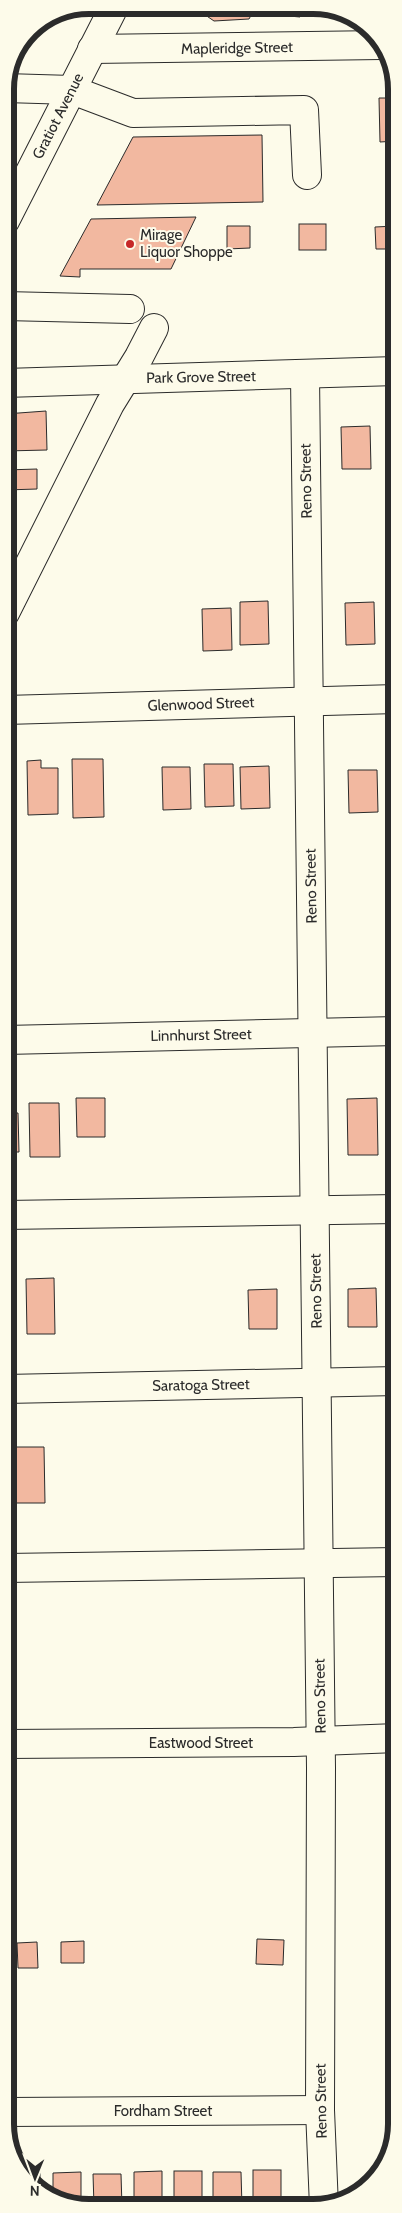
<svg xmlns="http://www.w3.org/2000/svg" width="402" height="2213" font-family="Cabin,sans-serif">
  <rect width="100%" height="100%" fill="#fdfbea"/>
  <g fill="#f2b8a0" stroke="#2b2b2b">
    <path d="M304,8L300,17L267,14L254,10L249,19L214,21L198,10Z"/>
    <path d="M379,98H396V141L380,142Z"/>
    <path d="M262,135L263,202L97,205L133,137Z"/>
    <path d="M196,217L171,269H80V277L60,276L91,219Z"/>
    <rect x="299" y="224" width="27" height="26"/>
    <path d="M227,226H250V248L227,249Z"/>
    <path d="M396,226V249H376L375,227Z"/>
    <path d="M46,411L47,450L5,451V414Z"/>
    <path d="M370,426L371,469H342L341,427Z"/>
    <path d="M388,428H396V471H389Z"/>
    <path d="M37,469V489L5,490V470Z"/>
    <path d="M268,601L269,644L240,645V602Z"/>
    <path d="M374,602L375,644L346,645L345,603Z"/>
    <path d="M389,606H396V649H390Z"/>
    <path d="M231,608L232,650L203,651L202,609Z"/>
    <path d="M72,759H103L104,817L73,818Z"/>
    <path d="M41,760V768H58V814L28,815L27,761Z"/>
    <path d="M14,761L15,816H5V762Z"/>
    <path d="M393,762H396L397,804L394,805Z"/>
    <path d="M204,764H233L234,806L205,807Z"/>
    <path d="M269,766L270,808L241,809L240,767Z"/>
    <path d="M162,767H190L191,809L163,810Z"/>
    <path d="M348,770H377L378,812L349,813Z"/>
    <path d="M76,1098H105V1137H77Z"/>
    <path d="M377,1098L378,1155H348L347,1099Z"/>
    <path d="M29,1103H59L60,1157H30Z"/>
    <path d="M5,1113H18L19,1152H5Z"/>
    <path d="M54,1278L55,1334H27L26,1279Z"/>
    <path d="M5,1280H14L15,1336H5Z"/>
    <path d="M376,1288L377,1327H348V1289Z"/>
    <path d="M277,1289V1329H249L248,1290Z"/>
    <path d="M16,1447H44L45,1503H16Z"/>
    <path d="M257,1939L284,1940L283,1965L256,1964Z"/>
    <path d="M84,1941V1963H61V1942Z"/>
    <path d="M37,1942L38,1968H18L17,1943Z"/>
    <rect x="253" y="2170" width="28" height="37"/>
    <path d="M162,2171V2207H134V2172Z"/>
    <rect x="174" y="2171" width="28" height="36"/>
    <path d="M23,2172H40V2188L26,2180Z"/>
    <path d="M81,2172V2206H72L53,2195V2173Z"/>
    <path d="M213,2172H241L242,2207H213Z"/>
    <path d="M93,2174H121L122,2207L94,2206Z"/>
  </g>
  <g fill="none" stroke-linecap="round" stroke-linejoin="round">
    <defs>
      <g id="minor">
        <path d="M92,49L381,45"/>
        <path d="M5,88L72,90L133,113L304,110L307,175"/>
        <path d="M5,306L130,309"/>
        <path d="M305,375L321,1768L320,2110L324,2207"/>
        <path d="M5,383L396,371"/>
        <path d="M5,613L110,404L139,357L154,328"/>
        <path d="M5,710L396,699"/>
        <path d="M5,1040L397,1031"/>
        <path d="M5,1215L397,1209"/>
        <path d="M5,1389L397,1381"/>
        <path d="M6,1568L397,1562"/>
        <path d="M6,1744L294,1742L397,1738"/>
        <path d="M6,2112L320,2110"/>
      </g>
      <path id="major" d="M5,221L112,11"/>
    </defs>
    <use href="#minor" stroke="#2b2b2b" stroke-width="30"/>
    <use href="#major" stroke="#2b2b2b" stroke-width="30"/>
    <use href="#minor" stroke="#fdfbea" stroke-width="28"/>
    <use href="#major" stroke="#fdfbea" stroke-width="28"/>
  </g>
  <circle fill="#c62828" stroke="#fdfbea" stroke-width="2" cx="130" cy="244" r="5"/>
  <g text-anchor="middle" stroke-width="4" stroke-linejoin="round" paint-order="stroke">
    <g font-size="15" fill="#2b2b2b" stroke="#fdfbea">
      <text transform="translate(237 48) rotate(-1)" y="5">Mapleridge Street</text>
      <text transform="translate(58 116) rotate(-63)" y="5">Gratiot Avenue</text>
      <text transform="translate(201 377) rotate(-1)" y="5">Park Grove Street</text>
      <text transform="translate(306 481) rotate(-91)" y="5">Reno Street</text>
      <text transform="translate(201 704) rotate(-2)" y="5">Glenwood Street</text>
      <text transform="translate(311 886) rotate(-91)" y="5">Reno Street</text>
      <text transform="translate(201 1035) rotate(-1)" y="5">Linnhurst Street</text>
      <text transform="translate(316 1291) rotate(-91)" y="5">Reno Street</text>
      <text transform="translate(201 1385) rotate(-1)" y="5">Saratoga Street</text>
      <text transform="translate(320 1696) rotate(-91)" y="5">Reno Street</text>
      <text x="201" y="1748">Eastwood Street</text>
      <text transform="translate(321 2101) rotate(-91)" y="5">Reno Street</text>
      <text x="163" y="2116">Fordham Street</text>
    </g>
    <g font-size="15" fill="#2b2b2b" stroke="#fdfbea" text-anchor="start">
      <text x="140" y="240">Mirage<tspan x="140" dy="17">Liquor Shoppe</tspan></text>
    </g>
  </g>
  <path d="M0 0H402V2213H0ZM89 14H313A75 75 0 0 1 388 89V2124A75 75 0 0 1 313 2199H89A75 75 0 0 1 14 2124V89A75 75 0 0 1 89 14Z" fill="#fdfbea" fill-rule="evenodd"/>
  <path fill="none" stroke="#2b2b2b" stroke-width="6" d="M89 14H313A75 75 0 0 1 388 89V2124A75 75 0 0 1 313 2199H89A75 75 0 0 1 14 2124V89A75 75 0 0 1 89 14Z"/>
  <g transform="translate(35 2178) rotate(181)" stroke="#fdfbea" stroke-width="4" paint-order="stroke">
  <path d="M0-4L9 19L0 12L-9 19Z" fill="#2b2b2b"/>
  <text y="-8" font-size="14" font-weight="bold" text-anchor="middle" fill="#2b2b2b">N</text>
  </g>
</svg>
